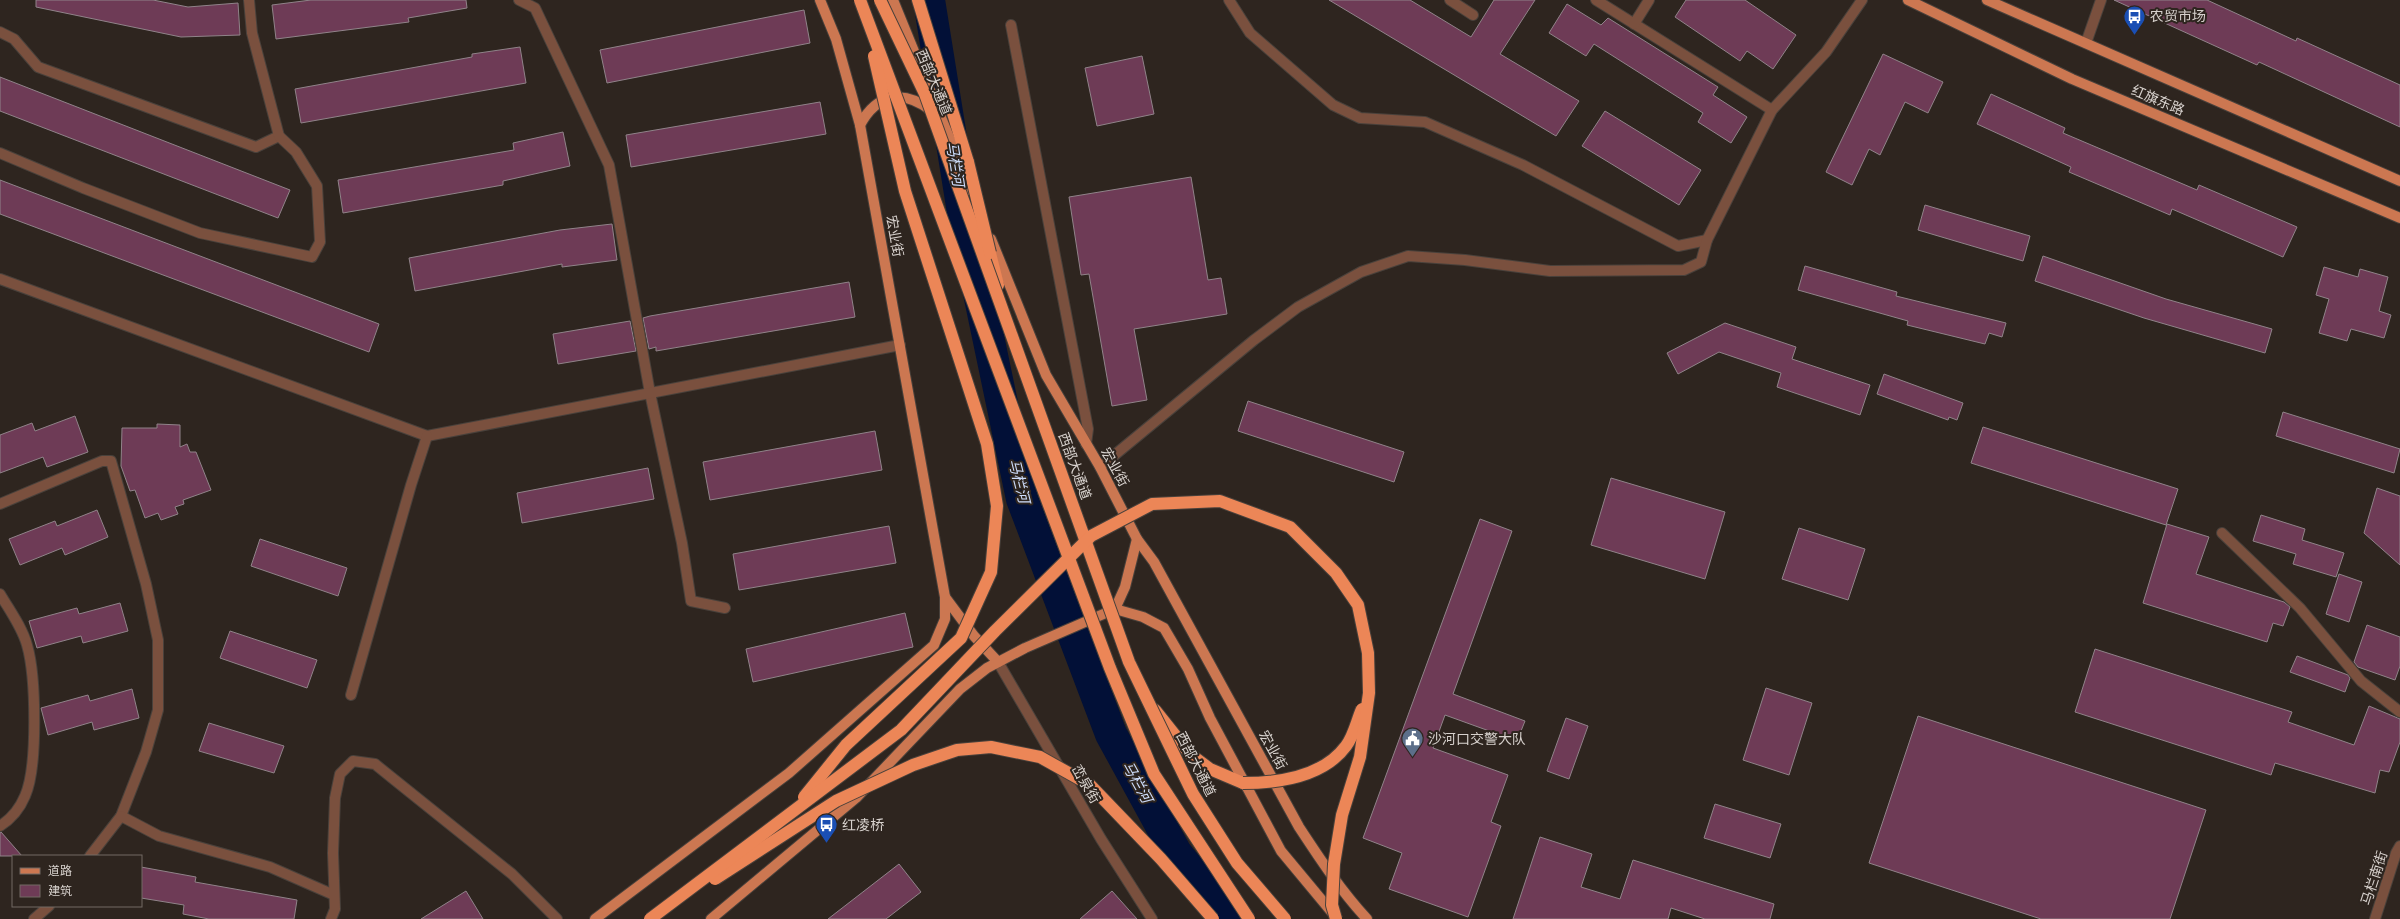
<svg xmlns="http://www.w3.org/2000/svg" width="2400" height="919" font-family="'DM Sans','Noto Sans SC',sans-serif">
  <rect width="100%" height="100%" fill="#2e251f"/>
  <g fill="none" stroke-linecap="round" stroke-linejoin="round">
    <path stroke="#021037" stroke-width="32" d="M929,0L966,231L1022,499L1111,734L1176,853L1230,919"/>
  </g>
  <g fill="#6e3b56" stroke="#908389">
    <path d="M36,0H153L188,7L238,3L240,35L181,37L36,7Z"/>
    <path d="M311,0H466L467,8L408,18L409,22L276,39L272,5Z"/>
    <path d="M1329,0H1410L1471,37L1494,0H1535L1500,54L1579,101L1556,136Z"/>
    <path d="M1686,0H1745L1796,35L1773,69L1747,51L1740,61L1675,17Z"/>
    <path d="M2114,0H2207L2296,41L2297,38L2400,85V127L2259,62L2257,65Z"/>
    <path d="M1567,4L1601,25L1608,18L1718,87L1713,95L1747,117L1731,143L1698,122L1703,113L1594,44L1586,56L1549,33Z"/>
    <path d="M804,10L810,43L607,83L600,50Z"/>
    <path d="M520,47L526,83L301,123L295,89L472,57V54Z"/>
    <path d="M1883,54L1943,82L1928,113L1905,102L1880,155L1869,149L1852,185L1826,172Z"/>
    <path d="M1142,56L1154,114L1097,126L1085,68Z"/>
    <path d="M0,77L290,190L278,218L0,111Z"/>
    <path d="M1991,94L2065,128L2063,133L2197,190L2199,185L2297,227L2283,257L2172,209L2170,215L2069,172L2071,167L1977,124Z"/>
    <path d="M820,102L826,134L631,167L626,135Z"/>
    <path d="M1605,111L1701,170L1679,205L1582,146Z"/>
    <path d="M563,132L570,166L503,181V185L343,213L338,180L514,150L513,143Z"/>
    <path d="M1191,177L1208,280L1221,278L1227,314L1134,329L1147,400L1112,406L1089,274L1081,275L1069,197Z"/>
    <path d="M0,180L379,324L369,352L0,214Z"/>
    <path d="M1925,205L2030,236L2023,261L1918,230Z"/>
    <path d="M612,224L617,260L562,267V264L415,291L409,258L560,230Z"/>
    <path d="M2043,256L2166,299L2272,329L2265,353L2144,318L2035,281Z"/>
    <path d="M1805,266L1897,292L1896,296L2006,323L2002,337L1989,333L1985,344L1907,325L1908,321L1798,290Z"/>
    <path d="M2324,267L2358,277L2360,269L2388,277L2379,311L2391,315L2384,338L2351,329L2347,341L2319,333L2329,299L2316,295Z"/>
    <path d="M849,282L855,317L656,351V347L649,349L643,318L650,316Z"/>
    <path d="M630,321L636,351L558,364L553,334Z"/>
    <path d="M1725,323L1796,347L1792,359L1870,385L1860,415L1777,387L1781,373L1719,352L1678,374L1667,353Z"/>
    <path d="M1884,374L1963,403L1957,420L1949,417L1948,420L1877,394Z"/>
    <path d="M1248,401L1404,452L1394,482L1238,431Z"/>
    <path d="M2283,412L2400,449L2394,473L2276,436Z"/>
    <path d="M75,416L88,452L47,467L43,457L0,473V435L32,423L35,431Z"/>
    <path d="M157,424L180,425V447L187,444L190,452H196L211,490L183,500L184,504L175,507L178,514L161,520L158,513L145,518L135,490L130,491L121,466L122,428H157Z"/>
    <path d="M1983,427L2178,489L2166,525L1971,463Z"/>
    <path d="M875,431L882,470L710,500L703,462Z"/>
    <path d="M648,468L654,499L522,523L517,493Z"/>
    <path d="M1611,478L1725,512L1705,579L1591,545Z"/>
    <path d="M2377,488L2400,496V565L2364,533Z"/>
    <path d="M97,510L108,537L65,555L62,548L20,565L9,539L55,521L57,526Z"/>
    <path d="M2261,515L2305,529L2302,540L2344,553L2336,577L2293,564L2296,554L2253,541Z"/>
    <path d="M1480,519L1512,531L1453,694L1525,721L1517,741L1445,715L1433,748L1508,775L1491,822L1501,826L1468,917L1389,889L1402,853L1363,838Z"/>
    <path d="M2167,524L2209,537L2196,574L2284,602L2290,607L2283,626L2273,623L2267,642L2143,603Z"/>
    <path d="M889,526L896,563L739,590L733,554Z"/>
    <path d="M1799,528L1865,549L1848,600L1782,579Z"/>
    <path d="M260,539L347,568L338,596L251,566Z"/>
    <path d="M2339,574L2362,582L2349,622L2326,614Z"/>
    <path d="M120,603L128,631L83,643L81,636L37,648L29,621L77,608L79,614Z"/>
    <path d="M905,613L913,647L753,682L746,649Z"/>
    <path d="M2367,625L2400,637V666L2395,680L2358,667L2354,662Z"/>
    <path d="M230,631L317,660L307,688L220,658Z"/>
    <path d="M2095,649L2292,712L2288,722L2354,745L2369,706L2400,719V742L2389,772L2380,770L2375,793L2275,763L2271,775L2075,712Z"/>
    <path d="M2297,656L2348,675L2350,678L2345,692L2290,672Z"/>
    <path d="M1766,688L1812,703L1789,775L1743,760Z"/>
    <path d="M132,689L139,718L94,730L92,722L48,735L41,708L88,695L90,701Z"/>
    <path d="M1918,716L2206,810L2170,919H2041L1869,863Z"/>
    <path d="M1566,718L1588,726L1569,779L1547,771Z"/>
    <path d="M209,723L284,746L274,773L199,751Z"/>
    <path d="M1715,804L1781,824L1770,858L1704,838Z"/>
    <path d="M0,832H1L22,856H0Z"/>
    <path d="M1540,837L1592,854L1581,887L1620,899L1633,860L1774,904L1770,919H1705L1671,908L1668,919H1513Z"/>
    <path d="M899,864L921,892L886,919H828Z"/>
    <path d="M141,867L196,877L195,882L297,900L294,919H209L183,914L184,905L141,898Z"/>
    <path d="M466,891L483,919H421Z"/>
    <path d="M1112,891L1137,919H1080Z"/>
  </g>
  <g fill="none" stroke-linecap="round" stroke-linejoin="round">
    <defs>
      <g id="minor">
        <path d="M519,0L535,8L609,165L650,393L682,543L691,601L725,608"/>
        <path d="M1229,0L1250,33L1333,105L1360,118L1425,122L1523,165L1678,246L1707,240"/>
        <path d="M1450,0L1473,15"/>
        <path d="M1596,0L1772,110"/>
        <path d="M1634,24L1649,0"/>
        <path d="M1011,25L1088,429L1086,444"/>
        <path d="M0,32L14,39L38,67L256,147L279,136"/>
        <path d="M2086,43L2101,0"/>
        <path d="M0,153L83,188L200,233L312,257L320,242L317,186L296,152L279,136L252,33L249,0"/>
        <path d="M0,279L427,436L900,345"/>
        <path d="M1100,467L1254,340L1298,307L1361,272L1408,256L1465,260L1550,271L1684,270L1701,262L1707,240L1772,110L1826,52L1862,0"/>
        <path d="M0,504L102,461H111L146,584L158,640V710L146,752L121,816L90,856"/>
        <path d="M2222,533L2300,608L2361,681L2400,712"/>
        <path d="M0,594C10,611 22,627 27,645C36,676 38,767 25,796C20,808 11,819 0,826"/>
        <path d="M998,662L1101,839L1152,919"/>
        <path d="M351,695L411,485L427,436"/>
        <path d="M121,816L159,836L270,867L334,895"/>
        <path d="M34,919L49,906"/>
        <path d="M331,919L335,909L333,853L335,798L340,774L353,761L375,764L396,781L512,874L557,919"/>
        <path d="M2375,919L2396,853L2400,846"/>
      </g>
      <g id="major">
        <path d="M893,0L971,191"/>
        <path d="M1908,0L2072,79L2400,218"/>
        <path d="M1987,0L2400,181"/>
        <path d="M860,125C877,93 904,89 932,111"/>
        <path d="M991,239L1046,375L1100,467L1137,539L1154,562L1299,827C1320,859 1341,891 1367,919"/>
        <path d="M945,597L974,636L998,662"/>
        <path d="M1115,609L1125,587L1137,539"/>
        <path d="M595,919L789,773L934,645L945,619V597L860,125L836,39L820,0"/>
        <path d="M711,919L856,798L960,689L987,668L1025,648L1115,609L1143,617L1164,628L1188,669L1210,718L1281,851L1335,916"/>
      </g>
      <g id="highway">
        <path d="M918,0L968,162"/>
        <path d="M990,253L998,285"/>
        <path d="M1155,710L1190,754L1210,769L1243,783"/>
      </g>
    </defs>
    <use href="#minor" stroke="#49413b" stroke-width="12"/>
    <use href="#major" stroke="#49413b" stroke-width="12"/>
    <use href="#highway" stroke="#49413b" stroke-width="14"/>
    <use href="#minor" stroke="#7a503e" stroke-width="10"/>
    <use href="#major" stroke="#cc7751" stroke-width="10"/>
    <use href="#highway" stroke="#ec8657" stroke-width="12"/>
    <defs>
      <g id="highway-bridge">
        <path d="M860,0L1110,668L1154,774L1249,919"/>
        <path d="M880,0L925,94L1129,662L1193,794L1237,863L1285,919"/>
        <path d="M968,162L990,253"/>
        <path d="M1243,783C1279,783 1323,777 1346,746C1354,736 1357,720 1362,709"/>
        <path d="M804,797L846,745L961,638L991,572L997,506L987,444L905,191L874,56"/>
        <path d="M715,879L836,801L913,765L957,750L991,747L1040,757L1090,785L1161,859L1213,919"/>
        <path d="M650,919L901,730L995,631L1091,536L1152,504L1220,501L1290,527L1336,573L1358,605L1368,653L1369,693L1360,757L1342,815L1334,864L1332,905L1336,919"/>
      </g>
    </defs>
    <use href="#highway-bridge" stroke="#49413b" stroke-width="14" stroke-linecap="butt"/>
    <use href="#highway-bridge" stroke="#ec8657" stroke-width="12"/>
  </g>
  <defs>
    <symbol id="bus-pin" viewBox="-11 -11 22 30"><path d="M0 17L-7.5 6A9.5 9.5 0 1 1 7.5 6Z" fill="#1a4fb4" stroke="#2e251f"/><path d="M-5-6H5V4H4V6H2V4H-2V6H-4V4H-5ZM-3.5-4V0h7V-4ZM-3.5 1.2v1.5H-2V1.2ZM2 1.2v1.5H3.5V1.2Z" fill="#fff"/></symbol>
    <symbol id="civic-pin" viewBox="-11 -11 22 30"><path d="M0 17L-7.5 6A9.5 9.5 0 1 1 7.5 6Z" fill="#5c6f8a" stroke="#2e251f"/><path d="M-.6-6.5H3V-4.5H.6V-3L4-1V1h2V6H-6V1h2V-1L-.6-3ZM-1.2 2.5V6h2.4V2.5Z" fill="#fff"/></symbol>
  </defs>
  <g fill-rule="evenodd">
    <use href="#bus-pin" x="2122" y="4" width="25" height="34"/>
    <use href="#civic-pin" x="1400" y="726" width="25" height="34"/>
    <use href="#bus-pin" x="814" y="812" width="25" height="34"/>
  </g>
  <g text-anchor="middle" stroke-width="4" stroke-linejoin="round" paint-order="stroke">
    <g font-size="14" fill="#d7d1cd" stroke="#2e251f" text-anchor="start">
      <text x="2150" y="21">农贸市场</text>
      <text x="1428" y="744">沙河口交警大队</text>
      <text x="842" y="830">红凌桥</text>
    </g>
    <g font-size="14" fill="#d7d1cd" stroke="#2e251f">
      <text transform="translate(934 82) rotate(67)" y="5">西部大通道</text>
      <text transform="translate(2158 100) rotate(23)" y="5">红旗东路</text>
      <text transform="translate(895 236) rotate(80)" y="5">宏业街</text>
      <text transform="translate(1075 466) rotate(70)" y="5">西部大通道</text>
      <text transform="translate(1115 467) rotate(61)" y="5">宏业街</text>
      <text transform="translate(1273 750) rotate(61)" y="5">宏业街</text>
      <text transform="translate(1196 764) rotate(63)" y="5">西部大通道</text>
      <text transform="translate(1086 784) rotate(60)" y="5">峦泉街</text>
      <text transform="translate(2374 878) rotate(-72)" y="5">马栏南街</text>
    </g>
    <g font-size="15" font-style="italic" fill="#ccdbf9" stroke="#2e251f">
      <text transform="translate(955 164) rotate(81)" y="5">马栏河</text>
      <text transform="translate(1019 481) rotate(76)" y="5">马栏河</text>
      <text transform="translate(1137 782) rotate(61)" y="5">马栏河</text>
    </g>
  </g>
  <rect x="12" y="855" width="130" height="52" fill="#2e251f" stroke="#726a65"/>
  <rect x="20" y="868" width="20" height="6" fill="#cc7751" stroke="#726a65"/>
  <text x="48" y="875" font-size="12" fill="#d7d1cd">道路</text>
  <rect x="20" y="885" width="20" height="12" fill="#6e3b56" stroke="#726a65"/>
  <text x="48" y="895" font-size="12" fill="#d7d1cd">建筑</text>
</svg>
